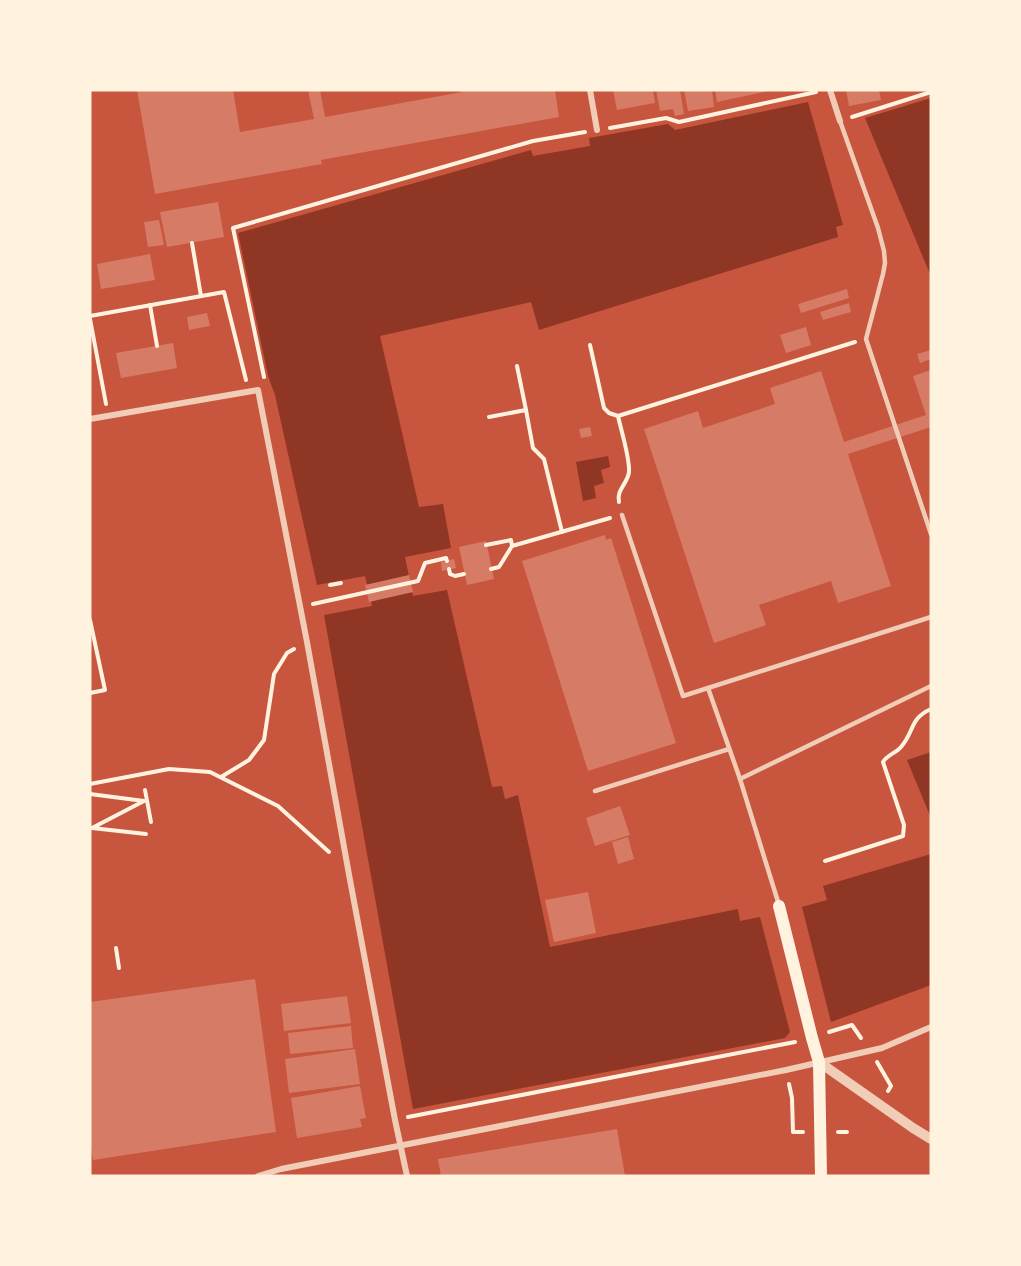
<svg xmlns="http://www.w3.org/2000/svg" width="1021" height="1266" font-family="'Varela Round',sans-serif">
  <rect width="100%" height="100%" fill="#c8553d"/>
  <g fill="#8f3625">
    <path d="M931,98V274H930L865,118Z"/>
    <path d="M808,102L843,225L836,227L838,237L539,330L531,302L380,336L419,507L443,504L451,548L405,557L413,596L447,590L492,787L502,786L505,799L518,795L550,947L738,909L740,921L760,917L790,1032L785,1038L413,1109L324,615L372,606L365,576L317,585L275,395L268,376L238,233L531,150L533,156L590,146L589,138L668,124L675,130Z"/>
    <path d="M608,456L610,467L601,470L604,483L594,486L596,498L583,501L576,462Z"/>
    <path d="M931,752V818L907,760Z"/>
    <path d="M931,854V985L831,1022L802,907L827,900L823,886Z"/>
  </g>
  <g fill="#d67c66">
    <path d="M137,90H233L240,132L314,119L308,90H320L325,117L462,92V90H555L559,117L321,160L322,164L155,194Z"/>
    <path d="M613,90H653L655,103L617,110Z"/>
    <path d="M656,90H680L684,114L675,116L673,109L660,111Z"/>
    <path d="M684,90H712L714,107L688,111Z"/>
    <path d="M715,90H769V91L717,102Z"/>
    <path d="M846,90H879L881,100L849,106Z"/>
    <path d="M218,202L224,237L167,247L160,212Z"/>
    <path d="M159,220L164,245L148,247L144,222Z"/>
    <path d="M150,254L155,280L101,289L97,264Z"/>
    <path d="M847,289L849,298L801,313L798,304Z"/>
    <path d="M849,303L851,312L823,320L820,312Z"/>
    <path d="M207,313L210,326L189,330L187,317Z"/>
    <path d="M806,327L811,345L786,353L780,335Z"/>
    <path d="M173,343L177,368L121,378L116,353Z"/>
    <path d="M931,350V359L920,363L917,354Z"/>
    <path d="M931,370V427L848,454L891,586L838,603L831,581L759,605L766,625L714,643L644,429L698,411L703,428L775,404L770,388L821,371L844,442L926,415L913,376Z"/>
    <path d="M590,427L592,436L581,438L579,429Z"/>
    <path d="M605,535L606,540L611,538L676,743L588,771L522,561Z"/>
    <path d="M486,541L494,579L467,585L459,547Z"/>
    <path d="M454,559L456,568L442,571L441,562Z"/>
    <path d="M409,575L413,592L369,602L365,585Z"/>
    <path d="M620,806L630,835L595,846L586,818Z"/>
    <path d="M628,837L634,859L618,864L612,842Z"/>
    <path d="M588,892L596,933L554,942L545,900Z"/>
    <path d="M255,979L276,1132L93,1160L90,1141V1002Z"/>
    <path d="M347,996L351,1023L284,1031L281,1004Z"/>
    <path d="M351,1026L353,1048L290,1054L288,1033Z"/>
    <path d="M355,1049L360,1084L289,1093L285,1059Z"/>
    <path d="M360,1086L366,1118L360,1119L362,1127L297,1138L291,1098Z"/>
    <path d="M617,1129L625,1176H441L438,1159Z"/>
  </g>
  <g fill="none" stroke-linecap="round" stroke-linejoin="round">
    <g stroke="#fff3e0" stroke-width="4">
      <path d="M852,117L931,92"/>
      <path d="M610,128L666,118L679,122L816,92"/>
      <path d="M192,243L201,296"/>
      <path d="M150,305L157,346"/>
      <path d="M90,316L224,292L246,380"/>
      <path d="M90,319L106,404"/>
      <path d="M590,345L604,408L609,413L618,416C621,430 630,458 629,472C628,483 616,490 619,502"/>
      <path d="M517,366L526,410"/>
      <path d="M264,377L233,228L533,141L585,132"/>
      <path d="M618,416L855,342"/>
      <path d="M489,417L526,410L533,448L544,459L562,532"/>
      <path d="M486,545L511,540L512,546"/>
      <path d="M449,569L450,574L455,576L464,574"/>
      <path d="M491,569L499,567L512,546L610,518"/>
      <path d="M330,585L341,583"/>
      <path d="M313,604L418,581L425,563L446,558L447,561"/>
      <path d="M90,620L105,690L90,693"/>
      <path d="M221,777L249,760L264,740L274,674L287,653L294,649"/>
      <path d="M90,784L169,769L210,772L278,806L329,852"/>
      <path d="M145,790L151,822"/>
      <path d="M90,794L144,801L92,828L146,834"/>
      <path d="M825,861L903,836L904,825L883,762C887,755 896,753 901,747C915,731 909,719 931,709"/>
      <path d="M116,948L119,968"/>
      <path d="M829,1032L852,1025L861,1038"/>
      <path d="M877,1062L891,1086L888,1091"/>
      <path d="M789,1084L792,1098L793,1132H803"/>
      <path d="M408,1117L795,1042"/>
      <path d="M838,1132H847"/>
    </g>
    <g stroke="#f1ccb7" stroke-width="4.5">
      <path d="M840,121L878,228L884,251L885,263L883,274L866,339L931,534"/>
      <path d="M622,515L683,696L931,617"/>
      <path d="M708,688L740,779L779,905"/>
      <path d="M740,779L931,686"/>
      <path d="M595,791L729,749"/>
    </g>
    <g stroke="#f1ccb7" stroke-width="6">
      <path d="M590,90L597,130"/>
      <path d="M830,90L840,121"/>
      <path d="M90,419L258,390L307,642L350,880L395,1120L407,1176"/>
      <path d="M258,1176L281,1169L786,1070L882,1048L931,1027"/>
    </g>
    <path stroke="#f1ccb7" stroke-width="10" d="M819,1062L913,1128L931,1139"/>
    <path stroke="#fff3e0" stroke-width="12" d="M779,906L812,1038L819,1062L821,1176"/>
  </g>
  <rect width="1021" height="1266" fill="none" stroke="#fff3e0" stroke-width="183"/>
</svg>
